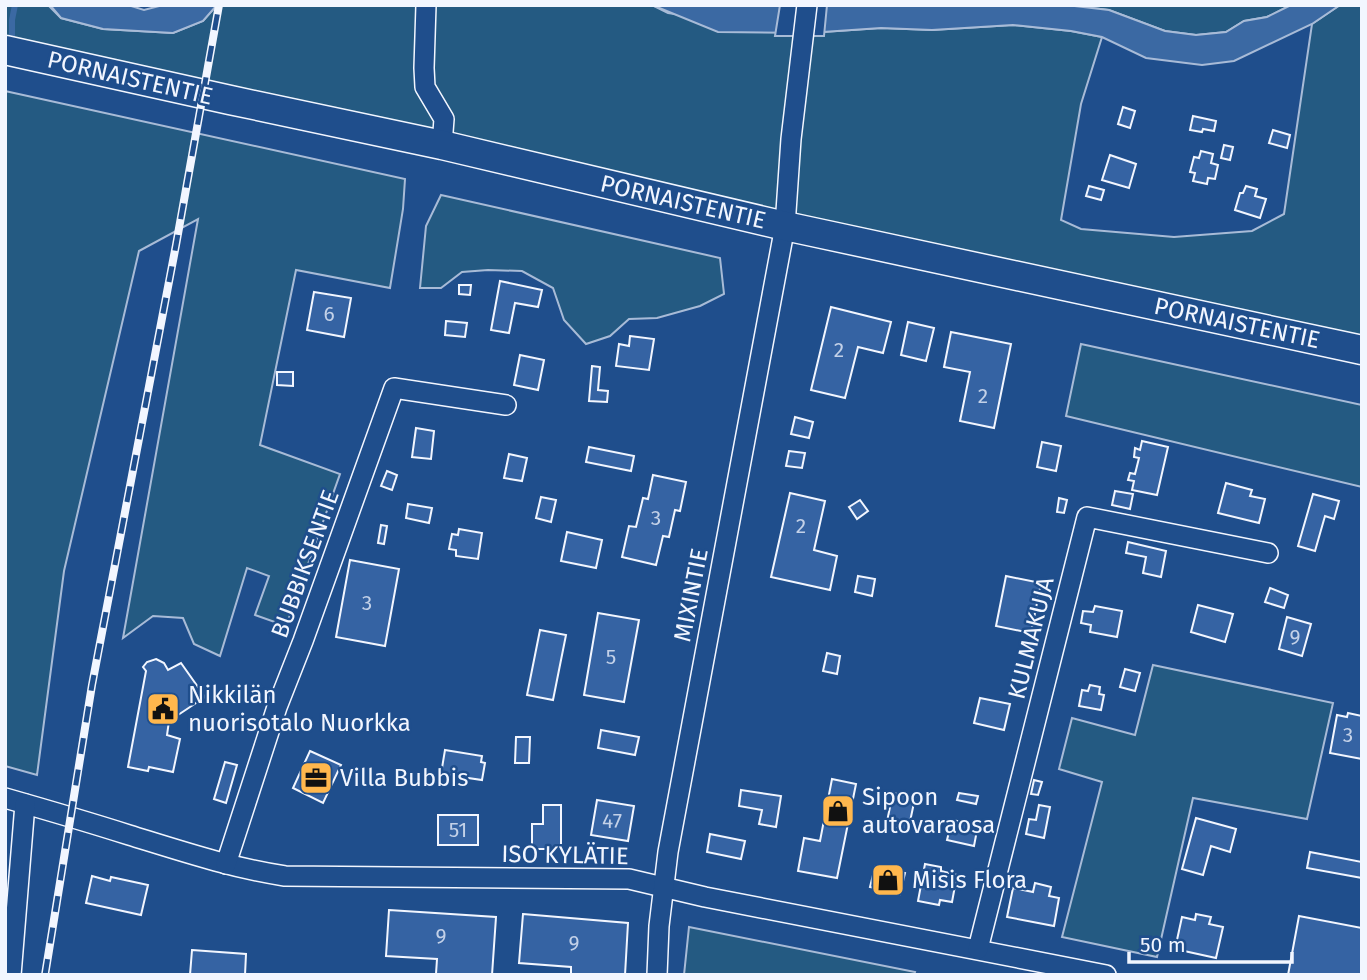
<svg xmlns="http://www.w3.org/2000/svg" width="1367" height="980" font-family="'Fira Sans',sans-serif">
  <rect width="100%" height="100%" fill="#1f4e8c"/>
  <g fill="#245a82" stroke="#a8bbd7" stroke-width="2">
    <path d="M5,5H48L61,18L103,29L173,33L203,21L217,5H652L668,13L808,33L881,28L932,30L1013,25L1071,31L1102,37L1081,104L1061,220L1081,229L1174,237L1252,231L1284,214L1312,24L1340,5H1362V350L5,50Z"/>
    <path d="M1066,5H1291L1267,17L1244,21L1226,32L1196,35L1165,31L1109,10Z"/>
    <path d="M5,91L405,179L403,209L390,288L296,270L260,445L340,474L286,626L255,615L269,576L247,568L220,656L194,644L183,618L153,616L123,638L198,219L139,251L64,571L37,775L5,766Z"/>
    <path d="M441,195L720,258L724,294L700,306L657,318L629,319L610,336L586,344L564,320L553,288L522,271L488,270L462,272L441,288H420L426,226Z"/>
    <path d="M1081,344L1362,405V487L1066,416Z"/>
    <path d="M1153,665L1333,703L1307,819L1193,798L1157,957L1062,937L1102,782L1059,769L1072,718L1135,735Z"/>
    <path d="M689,927L915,972L914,975H684Z"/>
  </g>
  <g fill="#3b69a3" stroke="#a8bbd7" stroke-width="2">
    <path d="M50,5H128L144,10L163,5H217L203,21L173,33L103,29L61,18Z"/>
    <path d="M652,5H1066L1109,10L1165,31L1196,35L1226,32L1244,21L1267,17L1291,5H1340L1312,24L1234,61L1202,65L1146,58L1102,37L1071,31L1013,25L932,30L881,28L808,33L718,32Z"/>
  </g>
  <path fill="#1f4e8c" stroke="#a8bbd7" stroke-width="2" d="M780,5H827L824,36H775Z"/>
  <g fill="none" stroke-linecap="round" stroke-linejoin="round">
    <path stroke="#3b69a3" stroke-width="6" d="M12,37V20L15,5"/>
  </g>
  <g fill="#3563a3" stroke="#f2f6ff" stroke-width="2">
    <path d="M1123,107L1135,111L1130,128L1118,124Z"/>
    <path d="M1193,116L1216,121L1214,131L1203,129L1202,132L1190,130Z"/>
    <path d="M1273,130L1290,135L1287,148L1269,143Z"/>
    <path d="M1224,145L1233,147L1230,160L1221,158Z"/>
    <path d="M1201,151L1213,154L1211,163L1218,165L1215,179L1208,178L1207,184L1193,181L1195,173L1190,172L1194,157L1199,158Z"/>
    <path d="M1110,155L1136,164L1129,188L1102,180Z"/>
    <path d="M1089,186L1104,190L1101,200L1086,196Z"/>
    <path d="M1246,186L1257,189L1255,196L1266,199L1260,218L1235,210L1240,193H1243Z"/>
    <path d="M500,281L542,290L538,307L515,303L509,333L491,330Z"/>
    <path d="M459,285H471L470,295L459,294Z"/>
    <path d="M314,292L351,298L344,337L307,330Z"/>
    <path d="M831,307L891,322L883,353L858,347L845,398L811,390Z"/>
    <path d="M446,321L467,323L465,337L445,335Z"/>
    <path d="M908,322L934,328L926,361L901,355Z"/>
    <path d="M951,332L1011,344L994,428L960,421L970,372L944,367Z"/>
    <path d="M630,336L654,339L649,370L616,366L619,344L629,346Z"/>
    <path d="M520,355L544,360L538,390L514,385Z"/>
    <path d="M592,366L600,367L598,390L608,391L607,402L589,401Z"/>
    <path d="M277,372H293V386L277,385Z"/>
    <path d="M795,417L813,422L809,438L791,434Z"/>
    <path d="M416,428L434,431L431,459L412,457Z"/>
    <path d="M1142,441L1168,447L1157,495L1132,490L1134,481L1128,480L1130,473L1135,474L1139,458L1134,457L1135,448L1140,450Z"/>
    <path d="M1042,442L1061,446L1056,471L1037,467Z"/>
    <path d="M589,447L634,456L631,471L586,462Z"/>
    <path d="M789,451L805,453L802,468L786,466Z"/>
    <path d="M509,454L527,458L522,481L504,478Z"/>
    <path d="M387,471L397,475L392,490L381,486Z"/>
    <path d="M653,475L686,482L680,511L675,510L669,537L663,536L656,565L622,557L629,526L636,527L643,498L648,499Z"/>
    <path d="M1226,483L1252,490L1250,496L1265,499L1259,523L1218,513Z"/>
    <path d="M1115,491L1133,494L1130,509L1112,505Z"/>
    <path d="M790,493L825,501L814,550L837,556L830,590L771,577Z"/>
    <path d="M1313,494L1339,501L1334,519L1325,516L1315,551L1298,546Z"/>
    <path d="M541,497L556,500L551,522L536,518Z"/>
    <path d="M1059,498L1067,500L1064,513L1057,512Z"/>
    <path d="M860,500L868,511L857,519L849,507Z"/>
    <path d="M408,504L432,508L429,523L406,518Z"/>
    <path d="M381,525L387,526L384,544L378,543Z"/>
    <path d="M459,529L482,533L478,559L456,556V550L449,549L452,534L458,535Z"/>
    <path d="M567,532L602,540L596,568L561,561Z"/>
    <path d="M1128,542L1166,551L1161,577L1143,573L1146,557L1126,553Z"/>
    <path d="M350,560L399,569L385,646L336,637Z"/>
    <path d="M858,576L875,579L872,596L855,592Z"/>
    <path d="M1006,576L1041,583L1031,633L996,626Z"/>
    <path d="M1270,588L1288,595L1284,608L1265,602Z"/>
    <path d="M1198,605L1233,614L1225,642L1191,632Z"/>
    <path d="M1095,606L1122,611L1117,637L1090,632L1091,625L1081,623L1083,611L1093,612Z"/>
    <path d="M598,613L639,620L624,702L584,695Z"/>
    <path d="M1287,617L1311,624L1302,656L1279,649Z"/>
    <path d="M540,630L566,635L553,700L527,695Z"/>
    <path d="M827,653L840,656L837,674L823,671Z"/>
    <path d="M156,659L164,663L168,670L181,663L205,697L169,721L167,735L180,739L173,772L149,767L148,771L128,767L146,671L143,667L147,662Z"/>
    <path d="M1125,669L1140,673L1135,691L1120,687Z"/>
    <path d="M1090,685L1100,687L1099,694L1104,695L1101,710L1079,706L1082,690L1088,691Z"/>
    <path d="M980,698L1010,704L1004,730L974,723Z"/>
    <path d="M1348,713L1362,716V759L1330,753L1337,715L1347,717Z"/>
    <path d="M601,730L639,737L635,755L598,748Z"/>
    <path d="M516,737H530L529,763H515Z"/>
    <path d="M445,750L482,756L481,762L485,763L482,780L441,774Z"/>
    <path d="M310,751L341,765L323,803L293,788Z"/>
    <path d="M225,762L237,765L226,803L214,799Z"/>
    <path d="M832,779L856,784L837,878L798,871L804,838L820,841Z"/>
    <path d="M1034,780L1042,782L1038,795L1031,794Z"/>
    <path d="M741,790L781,796L776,827L759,824L762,810L739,806Z"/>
    <path d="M893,793L915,798L908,831L886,826Z"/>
    <path d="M959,793L978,796L976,804L957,800Z"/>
    <path d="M597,800L634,806L628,841L591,835Z"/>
    <path d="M543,805H561V849H532V824H543Z"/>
    <path d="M1039,805L1050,807L1044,838L1026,834L1029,819L1036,820Z"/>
    <rect x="438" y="815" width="40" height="30"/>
    <path d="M1196,818L1236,829L1230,852L1211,846L1203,875L1182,869Z"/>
    <path d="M952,820L978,825L974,846L947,840Z"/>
    <path d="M710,834L745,841L741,859L707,852Z"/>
    <path d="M1310,852L1362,862V878L1307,868Z"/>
    <path d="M925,864L941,867V871L957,875L952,902L940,900L939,905L918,901Z"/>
    <path d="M875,867L905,873L900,894L870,887Z"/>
    <path d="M92,876L110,881L111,877L148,885L141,915L86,903Z"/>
    <path d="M1035,883L1051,887L1049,896L1059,898L1054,926L1007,917L1013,888L1033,892Z"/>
    <path d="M389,910L496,917L492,975L436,974L437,959L386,956Z"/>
    <path d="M523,914L628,923L625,975H571V967L519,963Z"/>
    <path d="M1196,914L1211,917L1209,924L1223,927L1216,958L1175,949L1182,917L1195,920Z"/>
    <path d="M1299,916L1362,928V975H1288Z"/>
    <path d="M192,950L246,954L245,975H190Z"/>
  </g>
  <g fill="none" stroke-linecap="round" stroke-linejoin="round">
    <defs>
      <g id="street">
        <path d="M426,5L424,68L425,87L444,119L442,145"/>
        <path d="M5,798C47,810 88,822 129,835C181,851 232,868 285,876L629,879L705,897L1106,975"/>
        <path d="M226,864L277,707L303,641L394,388L506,405"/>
        <path d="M978,949L1087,517L1268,553"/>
        <path d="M11,975L25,804"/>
        <path d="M657,975L659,926L668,852L785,226L791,139L807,5"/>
      </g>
      <path id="secondary" d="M5,50L230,100L442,145L785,226L1362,350"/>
    </defs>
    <use href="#street" stroke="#f2f6ff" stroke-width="22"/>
    <use href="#secondary" stroke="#f2f6ff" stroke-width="31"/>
    <use href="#street" stroke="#1f4e8c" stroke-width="19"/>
    <use href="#secondary" stroke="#1f4e8c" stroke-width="28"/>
    <defs>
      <path id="rail" d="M45,975L92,685L176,245L219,5"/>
    </defs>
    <use href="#rail" stroke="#f2f6ff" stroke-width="8"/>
    <use href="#rail" stroke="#1f4e8c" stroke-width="5" stroke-dasharray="16" stroke-linecap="butt"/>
  </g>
  <defs>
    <symbol id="civic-square" viewBox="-11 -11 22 22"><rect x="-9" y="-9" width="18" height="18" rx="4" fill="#ffb74d" stroke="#1f4e8c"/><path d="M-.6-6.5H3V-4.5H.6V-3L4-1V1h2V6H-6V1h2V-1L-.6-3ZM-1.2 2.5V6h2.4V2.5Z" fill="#111"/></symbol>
    <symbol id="office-square" viewBox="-11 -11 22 22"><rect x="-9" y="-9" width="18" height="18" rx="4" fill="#ffb74d" stroke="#1f4e8c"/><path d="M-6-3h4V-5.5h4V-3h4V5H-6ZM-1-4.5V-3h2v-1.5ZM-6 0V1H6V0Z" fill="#111"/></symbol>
    <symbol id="shop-square" viewBox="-11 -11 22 22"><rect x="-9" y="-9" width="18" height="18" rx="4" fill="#ffb74d" stroke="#1f4e8c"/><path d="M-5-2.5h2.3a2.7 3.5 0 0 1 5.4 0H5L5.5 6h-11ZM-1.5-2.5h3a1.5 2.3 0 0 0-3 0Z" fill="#111"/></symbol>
  </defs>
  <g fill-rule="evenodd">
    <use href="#civic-square" x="144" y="690" width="38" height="38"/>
    <use href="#office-square" x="297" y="759" width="38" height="38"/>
    <use href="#shop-square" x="819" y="792" width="38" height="38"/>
    <use href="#shop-square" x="869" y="861" width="38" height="38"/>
  </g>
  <g text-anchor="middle" stroke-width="5" stroke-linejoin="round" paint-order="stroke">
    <g font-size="21" fill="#c3d1e8">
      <text x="329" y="321">6</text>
      <text x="839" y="357">2</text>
      <text x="983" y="403">2</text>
      <text x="656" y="525">3</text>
      <text x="801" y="533">2</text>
      <text x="367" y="610">3</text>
      <text x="1295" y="644">9</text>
      <text x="611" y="664">5</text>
      <text x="1348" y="742">3</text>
      <text x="612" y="828">47</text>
      <text x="458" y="837">51</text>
      <text x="441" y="943">9</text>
      <text x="574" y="950">9</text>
    </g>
    <g font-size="24" fill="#f2f6ff" stroke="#1f4e8c">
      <text transform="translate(130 78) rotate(13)" y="8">PORNAISTENTIE</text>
      <text transform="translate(683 202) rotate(13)" y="8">PORNAISTENTIE</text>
      <text transform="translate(1237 323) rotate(12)" y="8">PORNAISTENTIE</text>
      <text transform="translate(305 564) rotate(-70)" y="8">BUBBIKSENTIE</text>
      <text transform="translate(691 595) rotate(-79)" y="8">MIXINTIE</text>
      <text transform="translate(1031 638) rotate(-76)" y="8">KULMAKUJA</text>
      <text transform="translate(565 855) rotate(1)" y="8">ISO KYLÄTIE</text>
    </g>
    <g font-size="24" fill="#f2f6ff" stroke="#1f4e8c" text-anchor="start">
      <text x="188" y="703">Nikkilän<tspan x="188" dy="28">nuorisotalo Nuorkka</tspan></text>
      <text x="340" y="786">Villa Bubbis</text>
      <text x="862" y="805">Sipoon<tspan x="862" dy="28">autovaraosa</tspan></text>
      <text x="912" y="888">Misis Flora</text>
    </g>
  </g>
  <rect width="1367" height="980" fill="none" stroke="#f2f6ff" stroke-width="14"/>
  <path d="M1129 952v10h163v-10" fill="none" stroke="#f2f6ff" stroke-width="3.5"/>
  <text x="1140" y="952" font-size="21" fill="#f2f6ff" stroke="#1f4e8c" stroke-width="5" paint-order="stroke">50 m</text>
</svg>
